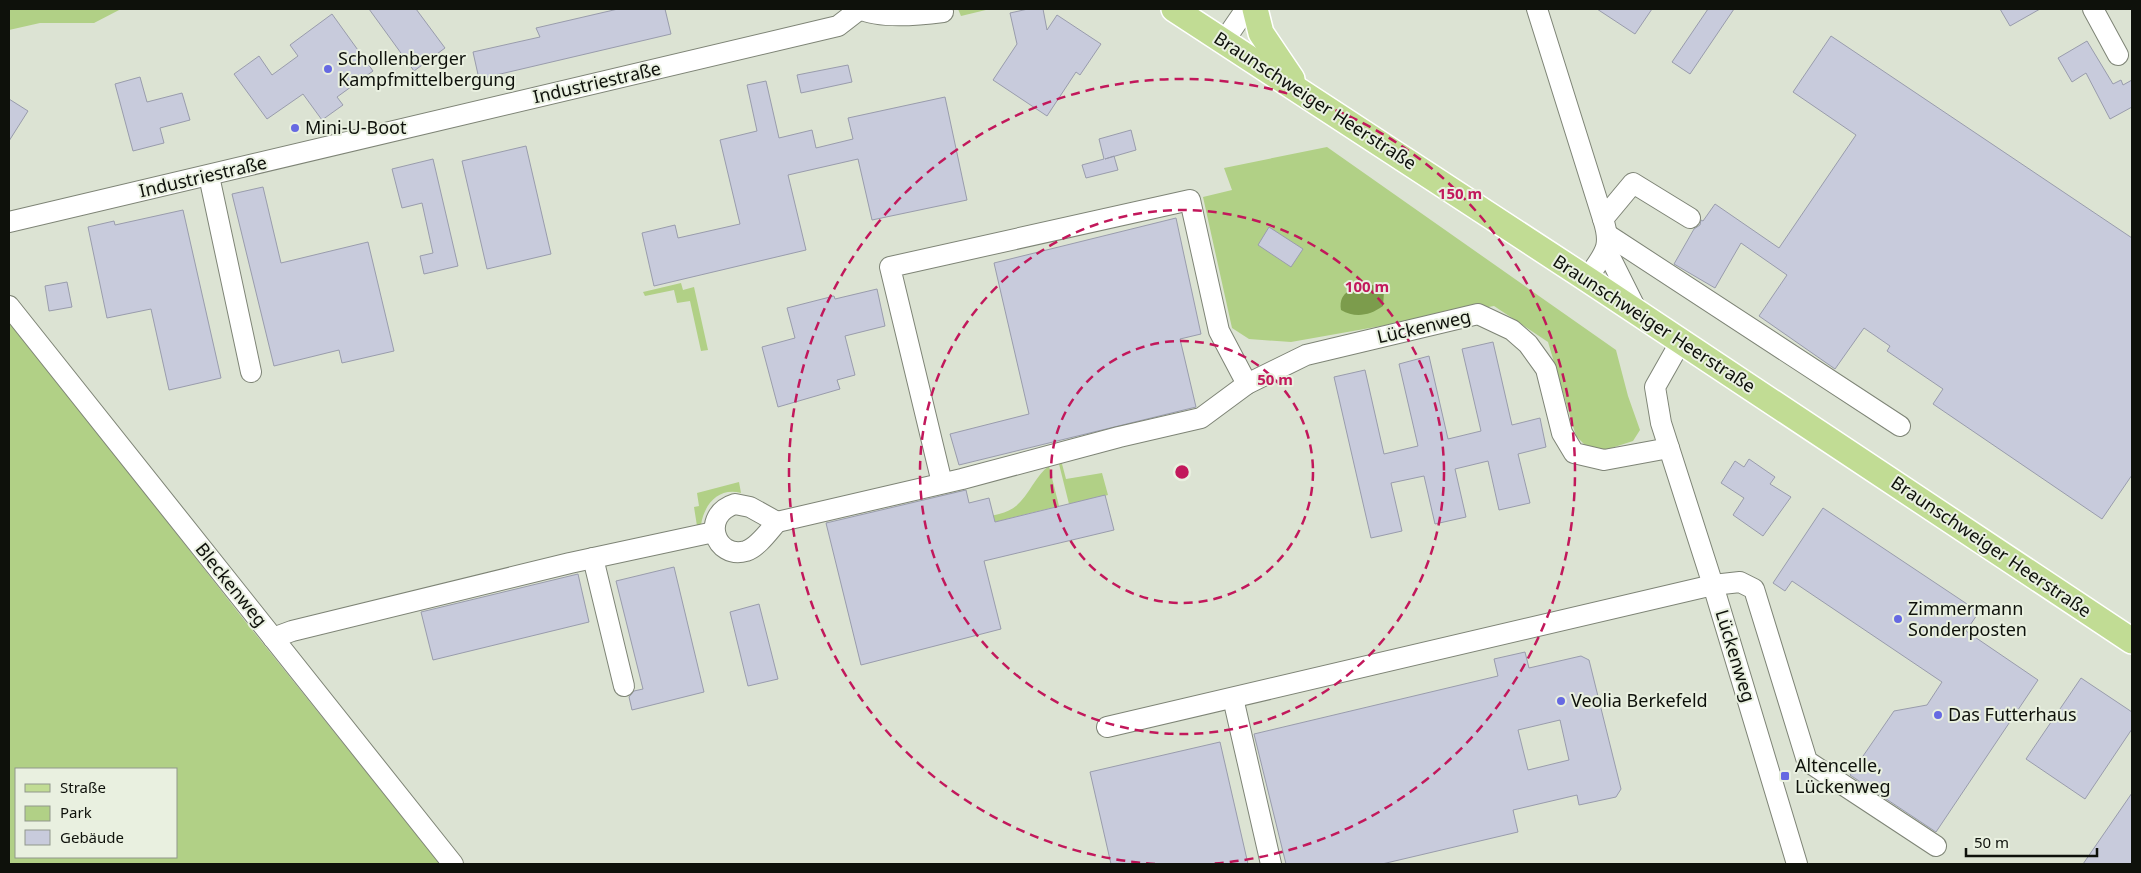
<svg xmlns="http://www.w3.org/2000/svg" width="2141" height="873" font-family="'Noto Sans',sans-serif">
  <rect width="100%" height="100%" fill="#dce3d3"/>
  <g fill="#b1d086" fill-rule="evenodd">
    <path d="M9,9H121L94,23H40L9,30Z"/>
    <path d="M958,9H990L961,16Z"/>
    <path d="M1327,147L1616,350L1628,396L1640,430L1633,441L1599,452L1587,447L1576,436L1548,342L1494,306L1291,342L1249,339L1232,328L1203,197L1232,190L1224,168Z"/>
    <path d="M681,283L683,290L694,287L708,350L701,351L690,301L677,303L674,290L645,296L643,292Z"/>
    <path d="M9,320L241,616L440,864H9ZM16,769H176V857H16Z"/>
    <path d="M1058,460H1061L1066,479L1102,473L1108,495L1069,504Z"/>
    <path d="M1049,466L1059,506L975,527L974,520C987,516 1005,515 1016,506C1029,495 1036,475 1049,466Z"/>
    <path d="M739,482L741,493C719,487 704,504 701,525L697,526L694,507L699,506L697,493Z"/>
  </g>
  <path fill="#7c9c4c" d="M1371,285L1381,286L1384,292L1383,306C1369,316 1355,318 1341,310C1338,290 1355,288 1371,285Z"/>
  <g fill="#c8cbdc" stroke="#999cac" fill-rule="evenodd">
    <path d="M369,9H416L445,48L414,71Z"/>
    <path d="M618,9H665L671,34L479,79L473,52L540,37L536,28Z"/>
    <path d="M1028,9H1043L1047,30L1057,15L1101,44L1080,75L1076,72L1047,116L993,80L1017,44L1010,13Z"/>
    <path d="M1597,9H1652L1635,34Z"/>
    <path d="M1708,9H1734L1690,74L1672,62Z"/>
    <path d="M2000,9H2040L2010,26Z"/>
    <path d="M332,14L373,71L337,97L343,105L322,120L303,94L267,119L234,74L259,56L272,75L298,56L290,45Z"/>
    <path d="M1831,36L2132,238V475L2102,519L1933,404L1943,389L1887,351L1890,346L1864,328L1835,369L1759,316L1787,275L1741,243L1715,288L1674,264L1694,229L1700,225L1701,220L1703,221L1715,204L1779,248L1856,135L1793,92Z"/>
    <path d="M2087,41L2113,84L2121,80L2123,85L2132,80V107L2110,119L2086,73L2072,82L2058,58Z"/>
    <path d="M848,65L852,82L801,93L797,75Z"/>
    <path d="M140,77L147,102L182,93L190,120L160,128L164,143L133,151L115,84Z"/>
    <path d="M766,81L779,138L812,130L816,148L853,139L848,118L945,97L967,200L872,220L858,159L788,175L806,250L654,286L642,233L675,225L678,238L740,224L720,140L757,131L747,85Z"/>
    <path d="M9,99L28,111L9,141Z"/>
    <path d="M1131,130L1136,150L1105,159L1114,156L1118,170L1086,178L1082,165L1104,159L1099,139Z"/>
    <path d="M526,146L551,254L487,269L462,161Z"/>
    <path d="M433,159L458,266L424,274L420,256L433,253L422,203L402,208L392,169Z"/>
    <path d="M263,187L281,263L368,242L394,351L342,363L339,350L274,366L232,194Z"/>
    <path d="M183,210L221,378L169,390L151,309L107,318L88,227L114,221L115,225Z"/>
    <path d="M1176,218L1201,334L1180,339L1196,407L959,465L950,434L1029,414L994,263Z"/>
    <path d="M1269,227L1303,249L1291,267L1258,245Z"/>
    <path d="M67,282L72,307L49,311L45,286Z"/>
    <path d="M877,289L885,326L845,336L855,375L837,380L840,389L778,407L762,347L795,338L787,308L834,296L835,299Z"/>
    <path d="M1493,342L1512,425L1540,418L1546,447L1518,454L1530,503L1499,510L1488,461L1455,469L1466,517L1435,524L1424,476L1391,483L1402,531L1371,538L1334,377L1365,370L1384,454L1418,446L1399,364L1429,356L1448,439L1481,431L1462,349Z"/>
    <path d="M1749,459L1775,477L1770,484L1791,497L1763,536L1733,515L1744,498L1721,483L1735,461L1744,467Z"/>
    <path d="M966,490L969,503L989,498L995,522L1105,495L1114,530L984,561L1001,629L861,665L826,523Z"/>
    <path d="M1823,508L1979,612L1966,631L2038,680L1936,832L1850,775L1894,711L1927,705L1942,682L1792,581L1785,591L1773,583Z"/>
    <path d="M674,567L704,692L632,710L629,697L634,691L643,689L616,581Z"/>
    <path d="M578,574L589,622L433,660L421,612Z"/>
    <path d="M759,604L778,679L748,686L730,612Z"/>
    <path d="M1525,652L1529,668L1581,656L1589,660L1621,789L1616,797L1579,805L1577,795L1513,810L1518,832L1382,864H1286L1254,734L1498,676L1494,659ZM1560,720L1569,760L1528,770L1518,730Z"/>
    <path d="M2081,678L2132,712V729L2085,799L2026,759Z"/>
    <path d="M1220,742L1248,864H1111L1090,772Z"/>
    <path d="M2132,793V864H2083Z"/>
  </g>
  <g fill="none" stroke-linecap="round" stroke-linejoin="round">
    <defs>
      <g id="minor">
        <path d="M860,9C880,19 920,15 943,12"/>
        <path d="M1537,9L1603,219"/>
        <path d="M2093,9L2118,55"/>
        <path d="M1224,41L1246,9"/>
        <path d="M209,176L251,372"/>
        <path d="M9,222L838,26L860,9"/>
        <path d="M1608,235L1900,426"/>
        <path d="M1606,249L1638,313"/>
        <path d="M1587,279C1603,254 1613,249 1603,219L1633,183L1690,218"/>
        <path d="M9,306L453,864"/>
        <path d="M1681,341L1655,387L1661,423L1713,585L1797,864"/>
        <path d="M942,483L890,267L1190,200L1219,331L1247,384"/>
        <path d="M735,504L750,507L777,522C769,531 758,547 746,551C715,560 700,515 735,504Z"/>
        <path d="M777,522L962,479L1119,437L1201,418L1247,384L1306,355L1478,314L1512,330L1528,344L1546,369L1562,433L1574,453L1604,460L1669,448"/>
        <path d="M593,558L624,686"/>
        <path d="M273,638L292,631L570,563L714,532"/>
        <path d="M1233,698L1271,864"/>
        <path d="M1107,727L1713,585L1740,582L1754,589L1807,761L1936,846"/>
      </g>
      <g id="major">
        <path d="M1174,9L1587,279L2132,641"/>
        <path d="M1255,9L1261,33L1292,79"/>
      </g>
    </defs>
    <use href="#minor" stroke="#7e8476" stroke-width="22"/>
    <use href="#major" stroke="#fff" stroke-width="28"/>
    <use href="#minor" stroke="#fff" stroke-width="20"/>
    <use href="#major" stroke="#c1dc94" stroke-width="25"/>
  </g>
  <g fill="none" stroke="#c2185b" stroke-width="2.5" stroke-dasharray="9 6">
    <circle cx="1182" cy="472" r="131"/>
    <circle cx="1182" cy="472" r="262"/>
    <path d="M1155 864A393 393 0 1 1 1209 864"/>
  </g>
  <g fill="#6669e2" stroke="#e9f0e0" stroke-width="2">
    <circle cx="328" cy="69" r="5"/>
    <circle cx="295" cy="128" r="5"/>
    <circle cx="1898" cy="619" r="5"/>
    <circle cx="1561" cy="701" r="5"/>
    <circle cx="1938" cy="715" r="5"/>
    <rect x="1780" y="771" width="10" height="10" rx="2.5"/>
  </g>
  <g text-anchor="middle" stroke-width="4" stroke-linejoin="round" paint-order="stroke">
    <g font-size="18" fill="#0e110b" stroke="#e9f0e0" text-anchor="start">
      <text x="338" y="65">Schollenberger<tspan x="338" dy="21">Kampfmittelbergung</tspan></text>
      <text x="305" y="134">Mini-U-Boot</text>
      <text x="1908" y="615">Zimmermann<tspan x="1908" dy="21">Sonderposten</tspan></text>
      <text x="1571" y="707">Veolia Berkefeld</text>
      <text x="1948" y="721">Das Futterhaus</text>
      <text x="1795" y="772">Altencelle,<tspan x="1795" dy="21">Lückenweg</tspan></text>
    </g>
    <g font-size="18" fill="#0e110b" stroke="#e9f0e0">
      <text transform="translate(597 83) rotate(-13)" y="6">Industriestraße</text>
      <text transform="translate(1315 101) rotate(33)" y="6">Braunschweiger Heerstraße</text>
      <text transform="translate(203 177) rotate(-13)" y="6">Industriestraße</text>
      <text transform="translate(1654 324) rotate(33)" y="6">Braunschweiger Heerstraße</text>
      <text transform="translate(1424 327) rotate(-13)" y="6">Lückenweg</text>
      <text transform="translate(1991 547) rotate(34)" y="6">Braunschweiger Heerstraße</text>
      <text transform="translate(231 585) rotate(51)" y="6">Bleckenweg</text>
      <text transform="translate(1735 656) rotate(73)" y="6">Lückenweg</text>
    </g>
  </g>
  <circle cx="1182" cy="472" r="8" fill="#c2185b" stroke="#e9f0e0" stroke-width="2.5"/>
  <g font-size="15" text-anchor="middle" font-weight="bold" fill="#c2185b" stroke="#e9f0e0" stroke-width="4" stroke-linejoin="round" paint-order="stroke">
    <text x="1460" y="199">150 m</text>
    <text x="1367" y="292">100 m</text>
    <text x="1275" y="385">50 m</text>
  </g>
  <rect width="2141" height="873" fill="none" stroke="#0e110b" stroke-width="20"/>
  <rect x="15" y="768" width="162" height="90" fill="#e9f0e0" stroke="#91978b"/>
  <rect x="25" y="784" width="25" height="8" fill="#c1dc94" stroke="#91978b"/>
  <text x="60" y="793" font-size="15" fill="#0e110b">Straße</text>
  <rect x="25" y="806" width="25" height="15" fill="#b1d086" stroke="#91978b"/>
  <text x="60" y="818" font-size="15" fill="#0e110b">Park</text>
  <rect x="25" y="830" width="25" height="15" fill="#c8cbdc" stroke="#91978b"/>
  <text x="60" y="843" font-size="15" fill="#0e110b">Gebäude</text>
  <path d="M1966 848v8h131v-8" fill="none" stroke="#0e110b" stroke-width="2.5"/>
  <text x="1974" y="848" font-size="15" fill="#0e110b" stroke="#e9f0e0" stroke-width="4" paint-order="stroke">50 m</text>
</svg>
